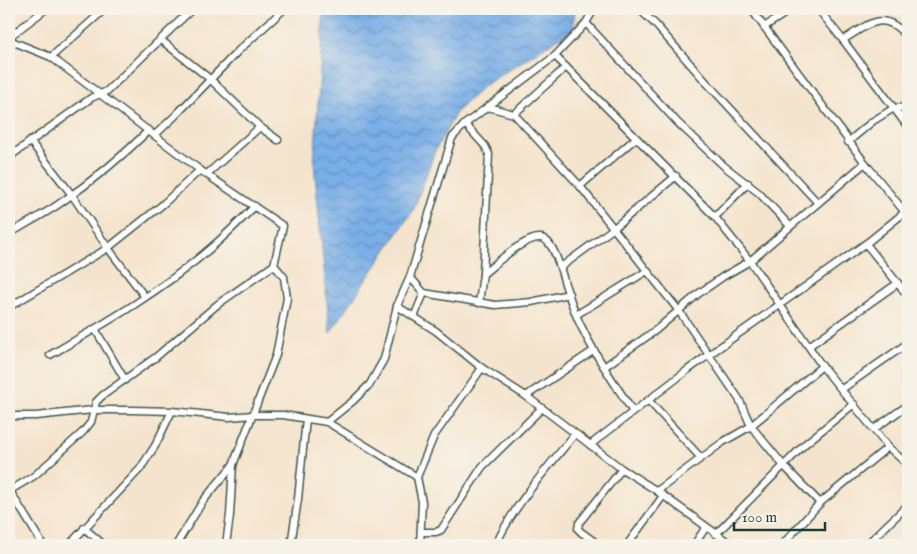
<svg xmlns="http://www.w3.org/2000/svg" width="917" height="554" font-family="'IM FELL English',serif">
  <defs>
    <pattern id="water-waves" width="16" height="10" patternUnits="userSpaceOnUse" patternTransform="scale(1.25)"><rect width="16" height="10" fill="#79aee7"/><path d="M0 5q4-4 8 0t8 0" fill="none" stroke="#638fbc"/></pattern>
  </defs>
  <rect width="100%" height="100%" fill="#f7f3e8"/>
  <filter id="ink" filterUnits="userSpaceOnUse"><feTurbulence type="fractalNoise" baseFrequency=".02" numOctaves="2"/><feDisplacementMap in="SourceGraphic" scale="10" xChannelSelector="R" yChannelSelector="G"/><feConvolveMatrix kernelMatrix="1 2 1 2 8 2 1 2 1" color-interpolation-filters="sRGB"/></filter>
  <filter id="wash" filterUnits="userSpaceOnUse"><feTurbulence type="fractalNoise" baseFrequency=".0096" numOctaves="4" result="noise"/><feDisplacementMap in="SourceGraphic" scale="20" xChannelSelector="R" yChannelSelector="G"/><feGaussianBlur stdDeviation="1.12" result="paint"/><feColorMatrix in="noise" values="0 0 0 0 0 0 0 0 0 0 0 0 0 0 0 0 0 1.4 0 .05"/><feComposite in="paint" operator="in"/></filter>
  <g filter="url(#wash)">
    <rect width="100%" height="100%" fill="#f5e4cd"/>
    <path fill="url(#water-waves)" stroke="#4c768e" d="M324,9H575L573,29L485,85L457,111L435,151L413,211L330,333L314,163Z"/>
  </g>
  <g filter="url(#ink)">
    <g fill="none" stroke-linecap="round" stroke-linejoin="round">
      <defs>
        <g id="minor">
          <path d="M594,9L586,23L555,56L715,217L750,261L822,366L888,447L908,465"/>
          <path d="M639,9L655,24L706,82L818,203"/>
          <path d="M751,9L865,163L908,216"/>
          <path d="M818,9L843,40L908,127"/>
          <path d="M586,23L678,123L724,166L759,193L790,226"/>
          <path d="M764,27L792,9"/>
          <path d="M9,37L46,9"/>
          <path d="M9,40L51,57L200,170L283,226L274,265L218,304L156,357L102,396L96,402L91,422L83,432L34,476L9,491"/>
          <path d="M161,40L210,79L260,127L278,140"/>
          <path d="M843,40C869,24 884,8 908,38"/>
          <path d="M51,57L105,9"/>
          <path d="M488,107L514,114L580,186L679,311L739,399L751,426L784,466L820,503"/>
          <path d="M514,114L566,67"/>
          <path d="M465,124L485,146L489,154L483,274"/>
          <path d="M156,134L175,116L238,51L282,11"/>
          <path d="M30,141L72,195L108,248L145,297"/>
          <path d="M848,142L873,121L894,108L908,107"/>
          <path d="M9,157L91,98L107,91L192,9"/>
          <path d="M207,174L260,127"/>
          <path d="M580,186L636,138"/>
          <path d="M715,217L748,183"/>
          <path d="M9,234C25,224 43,215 59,204C91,182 121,158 149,130"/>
          <path d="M866,244L908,296"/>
          <path d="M561,267L614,228L676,176"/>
          <path d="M410,277L424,293L495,305L531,302L569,294"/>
          <path d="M479,303L483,274C496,264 525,236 541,238C555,240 562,276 566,287C571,302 576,317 583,330C597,359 616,385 633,412"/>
          <path d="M397,306L436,331L482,368L526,396L622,469L657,491L732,545"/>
          <path d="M9,307L108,248L162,205L200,170"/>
          <path d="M576,315L647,271"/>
          <path d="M414,317L424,293"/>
          <path d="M95,329L125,380"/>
          <path d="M809,346L898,283"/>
          <path d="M50,355C106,323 164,289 213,246C228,233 241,220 255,206"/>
          <path d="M604,367L656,330L698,294L724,276L750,261L865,163"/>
          <path d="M842,389L908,343"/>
          <path d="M526,396L593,351"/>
          <path d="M649,401L701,458"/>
          <path d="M9,416H36L93,410H133L172,411L229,417L253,415H283L327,422L417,477"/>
          <path d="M327,422L353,401L370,384L384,359L397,306L410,277L452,138L465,124L555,56"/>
          <path d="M874,429L908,405"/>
          <path d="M590,445L689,369L868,242L905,212"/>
          <path d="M10,491L43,545"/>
          <path d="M657,491L723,442L751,426L822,366"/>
          <path d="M84,528L104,545"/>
          <path d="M421,532H436L441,530L482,467L542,408"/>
          <path d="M716,534L805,444L854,404"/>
          <path d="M69,545L140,469L155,446L172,411"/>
          <path d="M176,545L203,501L233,465"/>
          <path d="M226,545L230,515L233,465L276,355L287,298L284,277L274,265"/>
          <path d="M291,545L298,499L306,419"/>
          <path d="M420,545L422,502L417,477L434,436L482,368"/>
          <path d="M496,545C512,507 549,466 575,434"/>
          <path d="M599,545L581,532L578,529L579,523L622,469"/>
          <path d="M627,545L663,496"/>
          <path d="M694,545L706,527"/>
          <path d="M782,545L820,503L888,447"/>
          <path d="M866,545L908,505"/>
        </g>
      </defs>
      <use href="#minor" stroke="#3f564b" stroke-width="9"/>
      <use href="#minor" stroke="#fff" stroke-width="6"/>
    </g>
  </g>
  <rect width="917" height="554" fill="none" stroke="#f7f3e8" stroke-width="30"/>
  <path d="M734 522v8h91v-8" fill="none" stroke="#1f3d34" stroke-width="2.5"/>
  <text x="742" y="522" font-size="15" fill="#1f3d34" stroke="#f7f3e8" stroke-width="4" paint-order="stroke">100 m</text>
</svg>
